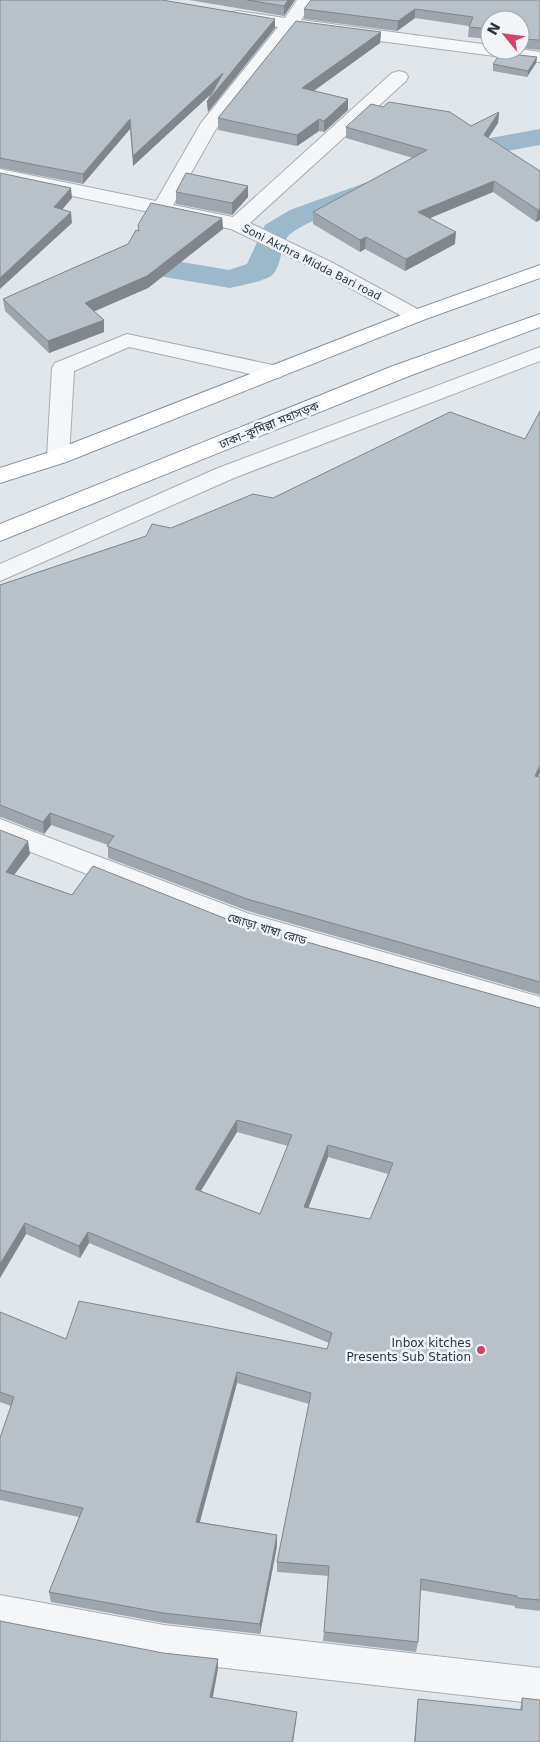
<svg xmlns="http://www.w3.org/2000/svg" width="540" height="1742" font-family="'DejaVu Sans','Noto Sans Bengali',sans-serif">
  <rect width="100%" height="100%" fill="#e1e6ea"/>
  <g fill="none" stroke-linecap="round" stroke-linejoin="round">
    <g fill="#9cb8cb" fill-rule="evenodd">
      <path d="M540,129V145L495,153L446,170L436,168L432,162L436,156L479,140Z"/>
      <path d="M373,180L383,183L387,189L383,195C353,206 317,215 290,234C279,243 283,267 271,276C264,281 239,286 230,288L117,269L106,266L102,260L106,254L117,251L229,270L247,264L265,225L290,210Z"/>
    </g>
    <defs>
      <g id="minor">
        <path d="M297,0H315L301,20L490,45V50L520,49L540,52V62L295,30L216,129L173,205L233,217L392,73L399,71L406,73L408,77L406,81L250,223L331,262L423,312L427,316L423,320L416,322L409,320L317,270L231,229L0,181V169L156,201L201,123L278,27L232,20L229,16L232,12L238,11L285,18Z"/>
        <path d="M127,334L273,365L281,367L284,372L281,377L273,379L129,347L74,371L69,457L66,462L58,464L50,462L47,457L52,368L55,363Z"/>
        <path d="M540,347V361L234,478L0,581V564L218,468Z"/>
        <path d="M0,819L247,913L540,997V1019L230,930L0,840Z"/>
        <path d="M0,1595L164,1625L540,1668V1704L164,1661L0,1629Z"/>
      </g>
      <g id="highway">
        <path d="M540,265V278L423,320L66,462L0,483V468L50,452L409,312Z"/>
        <path d="M540,314V327L409,376L0,541V524L393,366Z"/>
      </g>
    </defs>
    <use href="#minor" stroke="#a6adb5" stroke-width="2"/>
    <use href="#highway" stroke="#8895a2" stroke-width="2"/>
    <use href="#minor" fill="#f4f6f8" fill-rule="evenodd"/>
    <use href="#highway" fill="#fff" fill-rule="evenodd"/>
  </g>
  <g fill="#9ea5ac" fill-rule="evenodd">
    <path d="M0,0L275,28L208,112L207,102L212,93L133,166L130,129L83,184L0,168Z"/>
    <path d="M189,0H295L284,16Z"/>
    <path d="M540,0V50L520,48V20H490V39L468,37L469,26L415,18L397,31L304,19V9Z"/>
    <path d="M381,32L380,43L314,91L348,110L324,132L319,131L297,146L218,130V118Z"/>
    <path d="M537,57L536,63L527,77L493,71V64Z"/>
    <path d="M499,112L498,123L488,138L540,171V220L536,222L493,192L430,218L455,244L405,271L365,249L360,252L313,224V212L413,158L346,138V127L471,126Z"/>
    <path d="M176,192L248,197L232,215L176,204Z"/>
    <path d="M222,218L223,229L148,288L94,311L104,332L49,353L5,311L3,299L128,244L139,231Z"/>
    <path d="M525,439L538,777H540V995L248,911L108,858V845L51,825L44,834L1,817L0,818V585L171,528L273,498Z"/>
    <path d="M0,830L30,854L14,875L72,895L229,920L540,1008V1611L515,1608V1606L420,1590L418,1642L416,1652L323,1641L329,1576L277,1572V1562L309,1404L237,1383L200,1522L277,1535V1546L260,1634L164,1623L51,1602L49,1592L79,1517L0,1500V1438L11,1406L0,1402V1312L66,1339L327,1349L329,1343L89,1243L80,1258L26,1234L0,1278ZM237,1132L288,1146L260,1214L201,1191ZM328,1157L388,1174L370,1219L308,1208Z"/>
    <path d="M522,1698L540,1742H414L418,1699L520,1710Z"/>
  </g>
  <g fill="#81868c">
    <path d="M288,0H295L284,16V6Z"/>
    <path d="M415,9V18L397,31L398,21Z"/>
    <path d="M275,19V28L208,112L207,102L221,85L133,166V156Z"/>
    <path d="M381,32L380,43L302,99V88Z"/>
    <path d="M537,57L536,63L527,77L528,71Z"/>
    <path d="M348,99V110L324,132V121Z"/>
    <path d="M499,112L498,123L483,146L484,135Z"/>
    <path d="M130,119V129L83,184V174Z"/>
    <path d="M319,119V131L297,146V135Z"/>
    <path d="M494,181L493,192L418,223V212Z"/>
    <path d="M248,186V197L232,215V203Z"/>
    <path d="M71,188L72,198L55,218L54,207Z"/>
    <path d="M540,209V220L536,222L538,210Z"/>
    <path d="M71,212L72,223L0,289V278Z"/>
    <path d="M222,218L223,229L148,288L86,315L85,303Z"/>
    <path d="M456,232L455,244L405,271L406,259Z"/>
    <path d="M366,237L365,249L360,252V240Z"/>
    <path d="M104,320V332L49,353L48,341Z"/>
    <path d="M540,765V773L534,788L535,776Z"/>
    <path d="M50,813L51,825L44,834L43,822Z"/>
    <path d="M28,841L30,854L7,884L6,872Z"/>
    <path d="M237,1120V1132L195,1200V1189Z"/>
    <path d="M328,1145V1157L304,1219V1207Z"/>
    <path d="M25,1223L26,1234L0,1278V1264Z"/>
    <path d="M88,1232L89,1243L80,1258L79,1246Z"/>
    <path d="M237,1372V1383L197,1532L196,1522Z"/>
    <path d="M277,1535V1546L260,1634V1624Z"/>
    <path d="M218,1659V1669L211,1707L210,1697Z"/>
    <path d="M297,1712L296,1722L293,1742H292Z"/>
  </g>
  <g fill="#b8c0c8" stroke="#81868c" fill-rule="evenodd">
    <path d="M0,0H162L275,19L207,102L223,73L133,156L130,119L83,174L0,158Z"/>
    <path d="M247,0H288L284,6Z"/>
    <path d="M311,0H540V40L520,39V20H490V29L469,27L473,17L415,9L398,21L304,9Z"/>
    <path d="M296,21L381,32L302,88L348,99L324,121L319,119L297,135L218,118Z"/>
    <path d="M501,53L537,57L528,71L493,64Z"/>
    <path d="M389,102L450,112L471,126L499,112L484,135L540,171V209L538,210L494,181L418,212L456,232L406,259L366,237L360,240L313,212L427,150L346,127L371,104L383,107Z"/>
    <path d="M0,173L71,188L54,207L71,212L0,278Z"/>
    <path d="M186,173L248,186L232,203L176,192Z"/>
    <path d="M151,203L222,218L147,276L85,303L104,320L48,341L3,299L128,244L136,230L139,231L138,225Z"/>
    <path d="M540,411V765L535,776L540,777V982L247,899L107,846L114,836L50,813L43,822L0,805V585L146,536L152,524L171,528L253,494L273,498L450,412L525,439Z"/>
    <path d="M0,830L28,841L6,872L72,895L93,866L229,920L540,1008V1600L517,1598V1596L421,1579L418,1642L324,1632L329,1566L277,1562L311,1393L237,1372L196,1522L277,1535L260,1624L163,1613L49,1592L83,1508L0,1490V1438L14,1397L0,1392V1312L66,1339L79,1301L327,1349L332,1333L88,1232L79,1246L25,1223L0,1264ZM237,1120L292,1135L260,1214L195,1189ZM328,1145L393,1163L370,1219L304,1207Z"/>
    <path d="M0,1621L163,1653L218,1659L210,1697L297,1712L292,1742H0Z"/>
    <path d="M522,1698L540,1700V1742H415L418,1699L522,1710Z"/>
  </g>
  <circle fill="#d34368" stroke="#f1f5f8" stroke-width="2" cx="481" cy="1350" r="5"/>
  <g text-anchor="middle" stroke-width="5" stroke-linejoin="round" paint-order="stroke">
    <g font-size="11" fill="#293543" stroke="#f1f5f8">
      <text transform="translate(312 262) rotate(27)" y="4">Soni Akrhra Midda Bari road</text>
    </g>
    <g font-size="12" fill="#293543" stroke="#f1f5f8">
      <text transform="translate(269 425) rotate(-22)" y="4">ঢাকা–কুমিল্লা মহাসড়ক</text>
      <text transform="translate(267 929) rotate(17)" y="4">জোড়া খাম্বা রোড</text>
    </g>
    <g font-size="12" fill="#293543" stroke="#f1f5f8" text-anchor="end">
      <text x="471" y="1347">Inbox kitches<tspan x="471" dy="14">Presents Sub Station</tspan></text>
    </g>
  </g>
  <g transform="translate(505 35) rotate(299)"><circle r="24" fill="#f1f5f8" stroke="#a1a8b0"/>
  <path d="M0-4L9 19L0 12L-9 19Z" fill="#d34368"/>
  <text y="-8" font-size="14" font-weight="bold" text-anchor="middle" fill="#293543">N</text>
  </g>
</svg>
